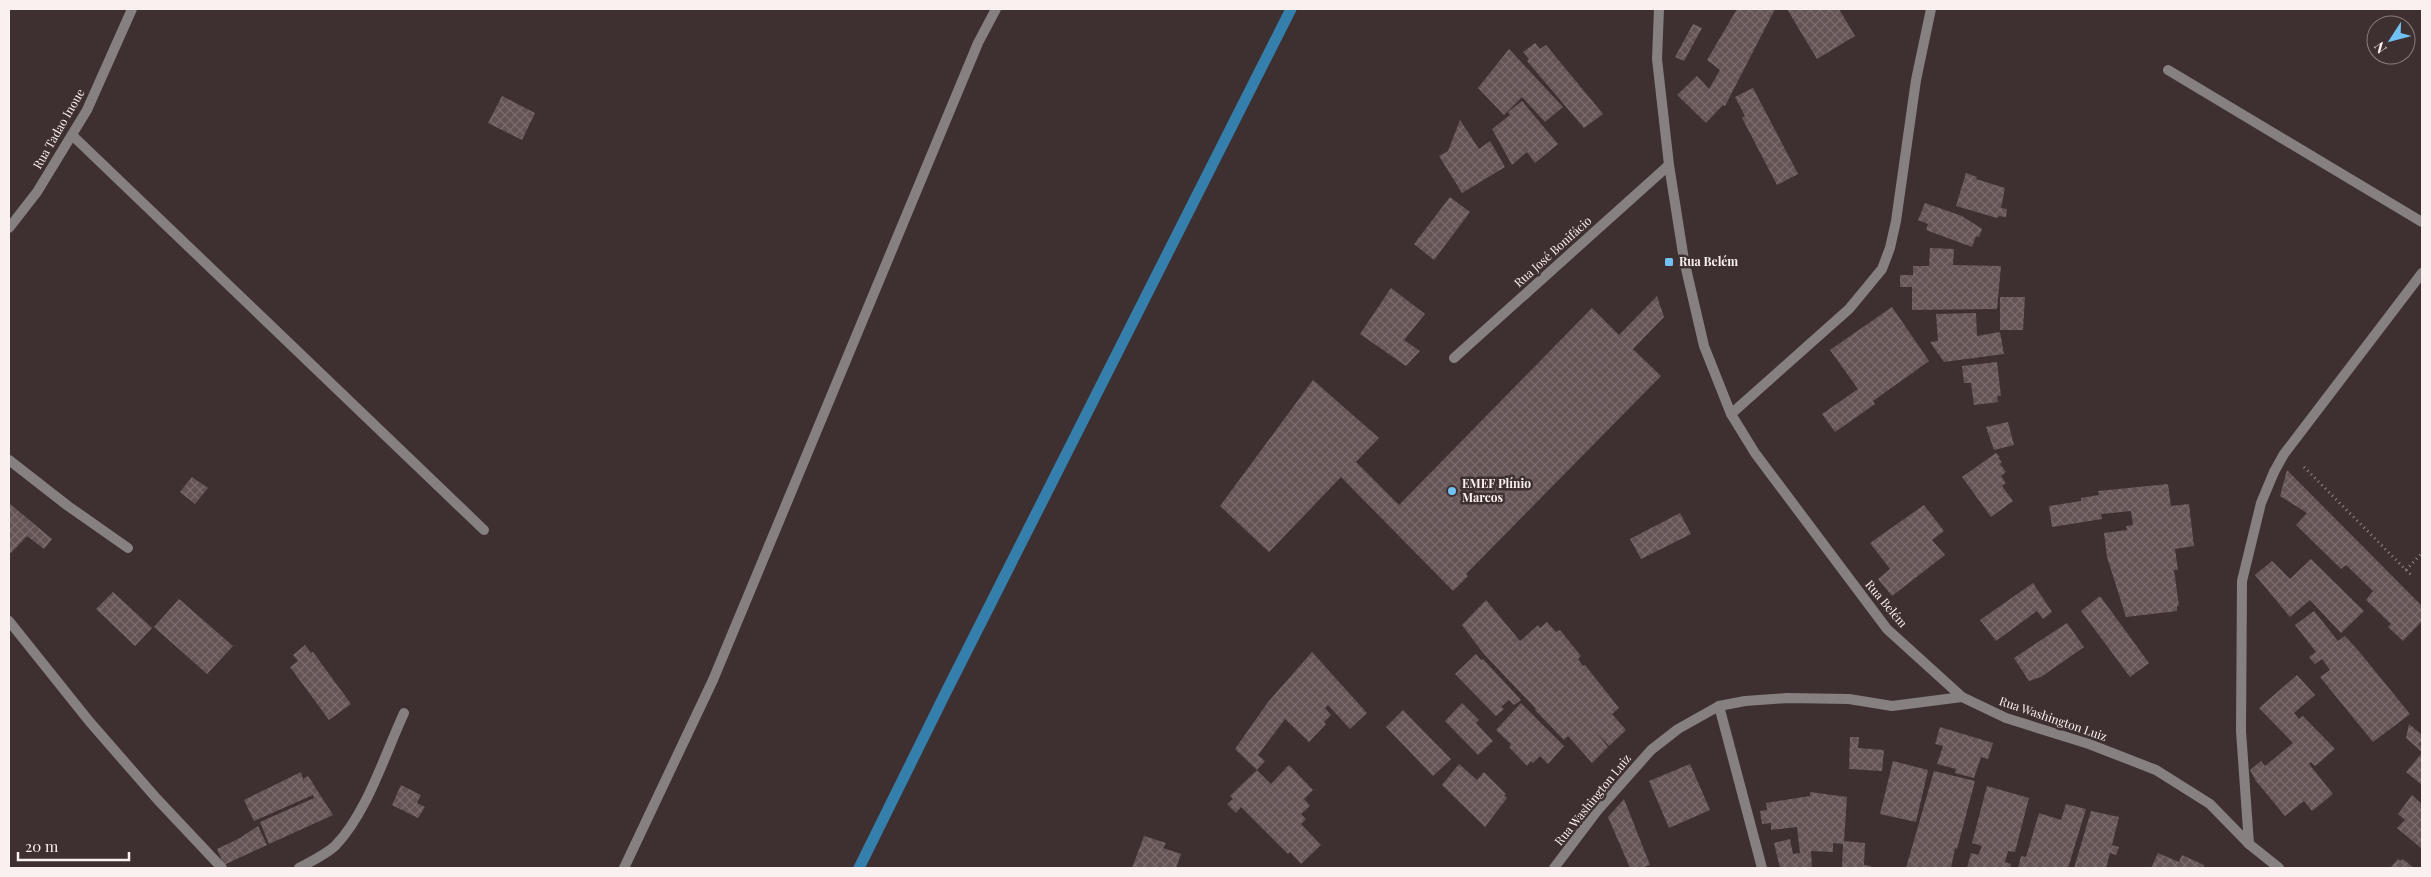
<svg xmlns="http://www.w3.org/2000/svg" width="2431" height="877" font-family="'Playfair Display',serif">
  <defs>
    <pattern id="building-cross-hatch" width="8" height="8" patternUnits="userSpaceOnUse" patternTransform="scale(1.25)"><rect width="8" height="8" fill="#645454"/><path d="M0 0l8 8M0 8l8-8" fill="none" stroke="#7b6d6d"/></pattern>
  </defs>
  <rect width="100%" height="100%" fill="#3e3030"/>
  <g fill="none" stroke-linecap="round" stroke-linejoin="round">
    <path stroke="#347fac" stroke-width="11" d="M859,868L946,692L1291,9"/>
  </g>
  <g fill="url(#building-cross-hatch)">
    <path d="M1737,9H1775L1725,106L1723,105L1706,123L1677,95L1697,76L1709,89L1720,70L1707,60Z"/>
    <path d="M1787,9H1839L1855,36L1817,59Z"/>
    <path d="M1693,24L1702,28L1684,61L1675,57Z"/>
    <path d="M1535,43L1540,49L1546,45L1603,114L1584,128L1527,61L1529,59L1523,52Z"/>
    <path d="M1509,49L1563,107L1545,122L1522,97L1504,115L1478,88Z"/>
    <path d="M1753,88L1798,174L1777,185L1742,118L1745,116L1735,97Z"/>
    <path d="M502,96L535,113L522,140L488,123Z"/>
    <path d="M1522,101L1558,144L1535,163L1527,152L1512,165L1492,129L1510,115L1508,112Z"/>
    <path d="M1460,120L1479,149L1490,141L1505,167L1462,193L1439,156L1448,151Z"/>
    <path d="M1966,173L1977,177L1976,179L2005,188L2001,208L2007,209L2006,217L1999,216L1997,218L1956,206Z"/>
    <path d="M1450,197L1470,212L1434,260L1414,244Z"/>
    <path d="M1925,203L1962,216L1982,229L1979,237L1976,236L1972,247L1926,230L1928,224L1918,220Z"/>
    <path d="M1930,248L1954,249L1953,265L2001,266L1997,309L1912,310V287H1900V275H1913V266H1929Z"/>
    <path d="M1391,288L1425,314L1404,340L1420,351L1406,366L1360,334Z"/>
    <path d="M1657,296L1664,317L1633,349L1661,376L1466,574L1468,576L1453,591L1341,477L1269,552L1220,506L1313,380L1379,438L1356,462L1399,505L1592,308L1619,335Z"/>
    <path d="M2000,297H2025L2023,330H2000Z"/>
    <path d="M1892,307L1929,361L1873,401L1875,404L1835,432L1822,414L1858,389L1830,350Z"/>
    <path d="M1976,313L1977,336L2000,332L2004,354L1944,362L1930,342L1938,341L1936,314Z"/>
    <path d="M1997,362L2001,396H1997L1998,402L1974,405L1971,383H1964L1962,366Z"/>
    <path d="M2008,422L2014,445L1994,450L1986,427Z"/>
    <path d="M1996,453L2000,457L1998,458L2002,462L2000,464L2006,472L2001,476L2006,483L2002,486L2013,501L1991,517L1962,477Z"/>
    <path d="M2287,470L2422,606V621L2403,641L2388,627L2391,624L2366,600L2373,591L2346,565L2341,569L2296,525L2307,513L2280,496Z"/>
    <path d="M192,477L208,488L195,504L180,492Z"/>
    <path d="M2168,484L2171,506L2189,504L2194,546L2175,549L2178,570H2174L2179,606H2177V611L2126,617L2107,557L2104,533L2127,530L2126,526L2133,525L2131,511L2101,514L2102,519L2052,527L2049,506L2081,501V498L2099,495L2098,491Z"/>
    <path d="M9,503L52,539L44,549L27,536L9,555Z"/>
    <path d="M1924,505L1944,531L1932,540L1945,555L1892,596L1878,579L1890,569L1870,543Z"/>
    <path d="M1680,513L1691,534L1641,559L1630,539Z"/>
    <path d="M2311,559L2364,611L2341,633L2310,600L2290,617L2255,575L2272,561L2290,579Z"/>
    <path d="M2033,583L2052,612L2043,619L2037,611L1996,641L1980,620Z"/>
    <path d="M113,592L152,628L135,646L96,609Z"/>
    <path d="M2100,596L2149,663L2130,677L2081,611Z"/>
    <path d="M179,599L233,646L207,674L154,627Z"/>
    <path d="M1486,600L1520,641L1538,625L1540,628L1547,622L1556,632L1560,630L1581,656L1578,659L1583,666L1585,665L1619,708L1612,714L1626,730L1609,746L1595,731L1608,747L1592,763L1568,736L1564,740L1535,710L1536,709L1483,653L1462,625Z"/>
    <path d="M2314,611L2338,641L2345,636L2357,649L2410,714L2373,742L2320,677L2330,670L2322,659L2315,664L2309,657L2316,652L2295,625Z"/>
    <path d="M2067,623L2084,647L2041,677L2029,681L2014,658Z"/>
    <path d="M305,645L311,653L313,652L351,704L329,720L290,667L298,661L293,655Z"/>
    <path d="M1312,652L1367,713L1350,729L1328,705L1325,708L1331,715L1324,722L1326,724L1309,742L1285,719L1258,755L1265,761L1257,770L1235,749L1268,702Z"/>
    <path d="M1476,654L1481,660L1483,659L1521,700L1514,705L1509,700L1501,707L1504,709L1496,716L1455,674Z"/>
    <path d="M2297,675L2315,695L2294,713L2299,719L2303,716L2335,749L2315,766L2311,762L2309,764L2333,794L2312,811L2304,801L2285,816L2256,781L2250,770L2261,761L2265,766L2293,743L2259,708Z"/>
    <path d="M1462,703L1479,720L1476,723L1493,741L1478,755L1445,721Z"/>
    <path d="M1521,703L1564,746L1548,764L1540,756L1533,763L1531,761L1527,766L1509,747L1511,744L1496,730Z"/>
    <path d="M1403,710L1451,759L1433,776L1386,727Z"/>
    <path d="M2409,724L2422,735V741L2419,744L2422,747V752L2406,738Z"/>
    <path d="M1940,727L1993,743L1988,759L1981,757L1974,778L1955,773L1956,769L1937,764L1943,746L1935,744Z"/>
    <path d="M1850,737H1859L1858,748L1884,750L1882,771L1849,769Z"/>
    <path d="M2422,753V785L2406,772Z"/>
    <path d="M1893,761L1928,770L1916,822L1880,814Z"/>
    <path d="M1459,764L1477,780L1484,772L1506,794L1504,795L1507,798L1485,827L1442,785Z"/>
    <path d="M1690,764L1710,810L1669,828L1649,781Z"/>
    <path d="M1289,765L1313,790L1304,799L1310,806L1301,814L1306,819L1301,824L1321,845L1301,864L1290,852L1288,854L1241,807L1236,813L1227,804L1233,799L1230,796L1257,770L1271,784Z"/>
    <path d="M1934,771L1975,781L1957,849L1955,848L1951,868H1906Z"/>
    <path d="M301,772L303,779L308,776L333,815L269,844L260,822L314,798L313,795L254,821L244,800Z"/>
    <path d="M401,785L421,795L417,803L425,807L418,818L392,805Z"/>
    <path d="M1987,786L2029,798L2015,852L2008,851L2005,862L2011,864L2010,868H1967L1971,853L1978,855L1982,846L1972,843Z"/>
    <path d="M1810,792L1847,797L1844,841L1865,843L1864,865L1871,866V868H1842L1843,844L1833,843V852L1811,851L1812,868H1780L1774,843L1790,839L1793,854L1800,853L1797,827L1771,830V823L1762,824L1760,811L1767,810L1766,803L1810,796Z"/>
    <path d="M2412,795L2422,804V849L2397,828L2405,820L2398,814Z"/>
    <path d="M1624,799L1650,865L1641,868H1630L1608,817Z"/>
    <path d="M2066,804L2086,809L2068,868H2018L2021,856L2026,857L2039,813L2061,820Z"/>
    <path d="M2091,811L2119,817L2112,845L2119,847L2116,855L2110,853L2106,868H2074Z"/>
    <path d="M258,826L267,845L224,865L217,849L240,838Z"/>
    <path d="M1144,836L1166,843L1163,848L1181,854L1176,868H1132Z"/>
    <path d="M2158,853L2179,862L2182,855L2204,865L2203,868H2151Z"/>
    <path d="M2398,859L2400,861L2403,859L2414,868H2390Z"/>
  </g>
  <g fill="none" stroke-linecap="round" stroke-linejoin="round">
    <g stroke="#948888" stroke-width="3" stroke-dasharray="1 4" stroke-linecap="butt">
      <path d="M2304,467L2413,577"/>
      <path d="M2406,570L2422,553"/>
    </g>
    <g stroke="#878080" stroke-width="10">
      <path d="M1731,414L1849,309L1882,269L1890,248L1896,221L1916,80L1931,9"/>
      <path d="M1719,706L1762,868"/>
      <path d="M2249,844L2241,731L2242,581L2261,503L2274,472"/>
    </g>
    <g stroke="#878080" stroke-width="10">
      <path d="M1659,9L1657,59L1669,165L1684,260L1704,346L1731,414L1755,453L1887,629L1962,697"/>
      <path d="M2168,70L2422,222"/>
      <path d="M73,136L484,530"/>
      <path d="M1454,358L1669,165"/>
      <path d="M9,460L68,506L128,548"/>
      <path d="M2274,472L2284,454L2422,273"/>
      <path d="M9,621L89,721L157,799L222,868"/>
      <path d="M299,868C310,862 325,855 335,846C367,813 385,754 404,713"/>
      <path d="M624,868L713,680L978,43L996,9"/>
      <path d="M1554,868L1597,811L1651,750L1678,729L1719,706L1745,701L1787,698L1849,699L1892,706L1962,697L2006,718L2089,744L2156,770L2210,804L2249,844L2279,868"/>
    </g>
    <path stroke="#878080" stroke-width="10" d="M9,228L37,192L87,110L132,9"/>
  </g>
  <g fill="#72c1f5" stroke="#3e3030" stroke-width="2">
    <rect x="1664" y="257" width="10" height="10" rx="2.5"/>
    <circle cx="1452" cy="491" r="5"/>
  </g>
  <g text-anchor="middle" stroke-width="5" stroke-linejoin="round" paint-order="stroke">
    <g font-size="12" fill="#faf0f0" stroke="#3e3030">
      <text transform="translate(59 129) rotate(-60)" y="4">Rua Tadao Inoue</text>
      <text transform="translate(1553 252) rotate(-42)" y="4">Rua José Bonifácio</text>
      <text transform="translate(1886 604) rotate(50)" y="4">Rua Belém</text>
      <text transform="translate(2053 719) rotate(19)" y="4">Rua Washington Luiz</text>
      <text transform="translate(1593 800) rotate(-51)" y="4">Rua Washington Luiz</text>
    </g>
    <g font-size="12" font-weight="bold" fill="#faf0f0" stroke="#3e3030" text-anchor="start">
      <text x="1679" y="266">Rua Belém</text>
      <text x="1462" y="488">EMEF Plínio<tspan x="1462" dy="14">Marcos</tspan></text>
    </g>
  </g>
  <rect width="2431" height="877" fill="none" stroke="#faf0f0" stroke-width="20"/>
  <g transform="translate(2391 40) rotate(234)"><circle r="24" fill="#3e3030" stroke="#897d7d"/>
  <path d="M0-4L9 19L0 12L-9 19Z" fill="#72c1f5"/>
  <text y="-8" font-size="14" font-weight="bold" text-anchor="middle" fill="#faf0f0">N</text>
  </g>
  <path d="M18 852v8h111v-8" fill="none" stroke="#faf0f0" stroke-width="2.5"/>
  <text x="25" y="852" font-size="15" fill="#faf0f0" stroke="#3e3030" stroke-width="4" paint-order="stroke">20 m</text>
</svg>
